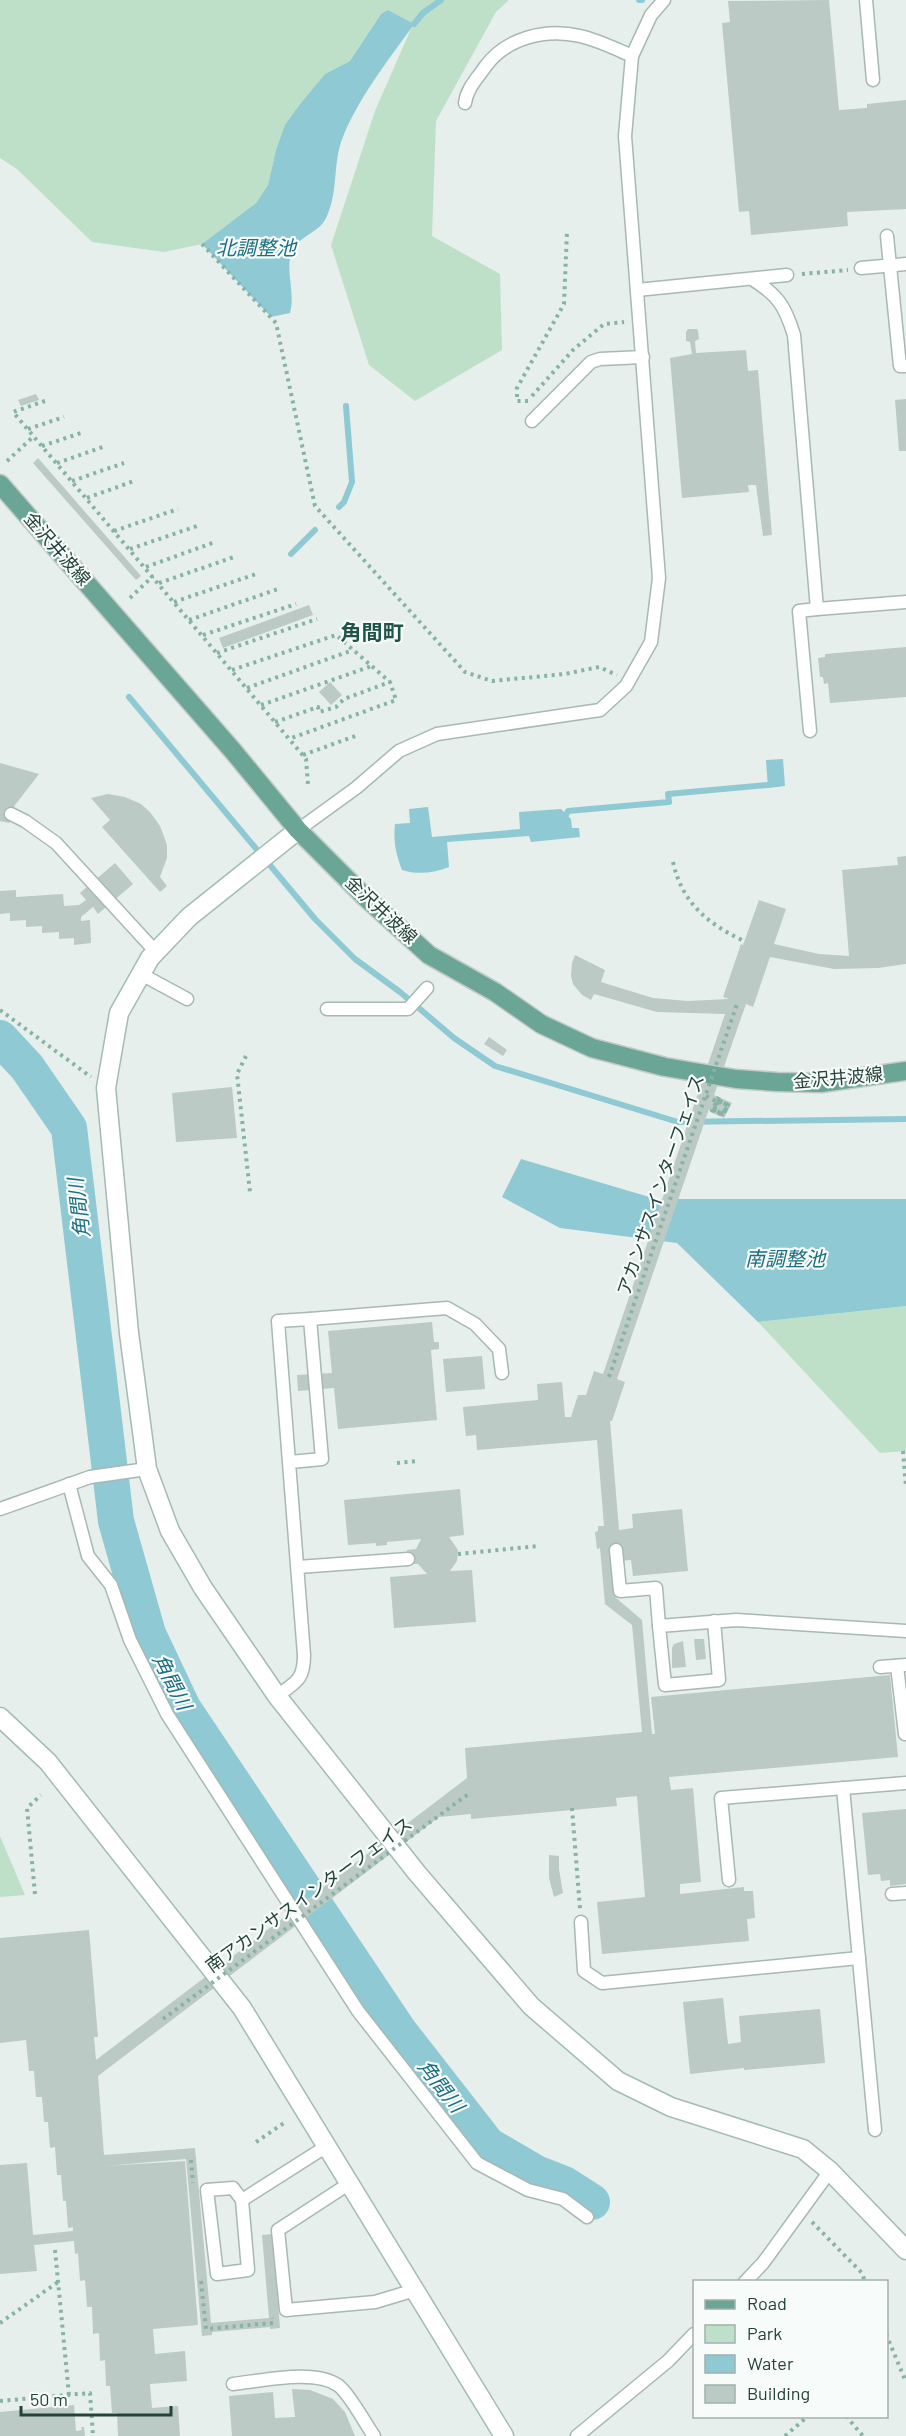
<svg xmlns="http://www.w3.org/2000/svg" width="906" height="2436" font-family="Barlow,'Noto Sans JP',sans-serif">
  <rect width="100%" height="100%" fill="#e6efeb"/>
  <g fill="#bfe0c8">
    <path d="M0,0H509L496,12L436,121L432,236L500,274L502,350L415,401L369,365L331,245L375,111L413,24L381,14L350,61L325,74L300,104L286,125L276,150L268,185L256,203L202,244L164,252L92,242L17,169L0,158Z"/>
    <path d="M906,1306V1451L880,1453L758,1322Z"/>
    <path d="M0,1836L25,1895L0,1897Z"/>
  </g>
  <g fill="#8ec9d4">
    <path d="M388,10L414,24C388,61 357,99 341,142C333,167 338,194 326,218C319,234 294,236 290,258C287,276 295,294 290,313L271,317L202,244L256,203L268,185L276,150L285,125L300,104L325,74L350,61L381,14Z"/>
    <path d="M783,759L785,786L768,788L766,760Z"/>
    <path d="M428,807L432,837L520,829L519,812L561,809L571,819L572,828H579L580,837L531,842L529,836L447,842L449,867C434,873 418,875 402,870C396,854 393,841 395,824L410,823L409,809Z"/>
    <path d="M521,1159L656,1199H906V1306L758,1322L677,1243L560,1228L502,1197Z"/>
  </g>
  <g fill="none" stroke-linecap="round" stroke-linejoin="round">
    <g stroke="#8ec9d4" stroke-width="6">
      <path d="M639,0H642"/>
      <path d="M414,24L423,13L441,0"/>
      <path d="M339,507L344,502L352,482L346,406"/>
      <path d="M291,554L315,530"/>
      <path d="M129,697L315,919L355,959L400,992L454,1038L495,1066L678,1122L906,1119"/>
      <path d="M566,815L568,811L669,802L668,794L768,785"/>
    </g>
    <path stroke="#8ec9d4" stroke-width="36" d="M0,1038L27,1067L69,1128L116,1521L148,1634L183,1708L399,2031L488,2145L536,2173L564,2184L592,2202"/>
  </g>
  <g fill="#bbcac4">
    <path d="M829,0L839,110L867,108V104L906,100V209L847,212L848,226L751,235L749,211L739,212L722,23L730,22L728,1Z"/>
    <path d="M688,329H697L698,331L699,339L695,341L696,353L746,350L748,371L758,370L772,535L763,536L756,485H748L749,492L682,498L670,358L692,354L690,342L686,341V332Z"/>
    <path d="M36,394L39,400L21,406L18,400Z"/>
    <path d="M906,399V451H899L895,400Z"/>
    <path d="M38,458L141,576L136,580L33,463Z"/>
    <path d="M309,605L313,615L223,648L219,638Z"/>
    <path d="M906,647V697L830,703L828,683L824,684L823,677H820L818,658L825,657V654Z"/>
    <path d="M330,682L342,695L331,705L319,692Z"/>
    <path d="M0,763L39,774L15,805L9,823L0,821Z"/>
    <path d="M108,794L125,797L141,804L150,812L160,826L167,845V858L160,877L167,886L160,892L102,827L110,820L91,798Z"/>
    <path d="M906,856V964L878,968L834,969L770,957L753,1007L746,1004L714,1095L732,1103L724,1118L710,1112L709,1109L617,1379L625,1382L612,1421H610L619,1530L633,1528L632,1514L682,1509L688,1571L633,1576L631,1560L621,1561L620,1547H610L615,1597L642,1620L652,1734H655L651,1697L890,1675L898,1757L669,1777L671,1790L693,1788L701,1882L680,1884V1894L744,1887V1891H753L755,1918L747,1919L749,1941L602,1954L597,1902L645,1897L637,1796L616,1798L617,1806L471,1819V1814L439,1817L98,2076L104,2155L195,2148L211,2323L269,2318L262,2235L272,2234L280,2328L270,2329V2327L212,2332V2335L202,2336L186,2159L105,2166L185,2161L198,2325L153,2329L155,2354L185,2351L187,2381L150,2384L152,2408L178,2406L180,2436H118L117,2413H112L110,2386H106L105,2360L100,2361L99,2333L93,2334L92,2307H87L85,2280L80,2281L78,2253L75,2254L74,2241L34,2245L37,2271L0,2274V2165L27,2163L33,2235L73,2231V2227L68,2228L66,2201H63L61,2175H57L55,2147L50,2148L48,2122H44L42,2097H36L34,2071H29L26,2040L0,2043V1938L89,1930L98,2037H94L96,2060L467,1778L465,1748L642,1732L632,1625L605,1604L600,1548L597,1549L595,1532L598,1531V1526H604L597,1440L477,1450L476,1435L466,1436L465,1428L463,1407L538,1400L537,1384L562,1382L565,1417H571L578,1395H586L594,1371L603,1374L725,1014L657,1012L594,994L591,1000L582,995L573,984L571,976L572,963L575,955L605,970L601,982L653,998L688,1001L729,999L723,997L741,944L743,945L759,900L786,909L774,944L819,954L849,956L842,870L898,865L897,857Z"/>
    <path d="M115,863L133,884L98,914L93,907L81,917V921L90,920L91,943L74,945V938L59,939V932L42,933V926L26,927V920L10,921V913L0,914V891L16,890V897L63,894L64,906L79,905L86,900L80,893Z"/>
    <path d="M489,1037L507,1050L503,1056L484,1044Z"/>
    <path d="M232,1087L237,1138L176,1142L172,1093Z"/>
    <path d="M432,1322L434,1342H439V1349L431,1350L437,1420L338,1429L334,1388L298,1391L297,1375L332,1373L328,1331Z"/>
    <path d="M482,1356L485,1389L446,1392L443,1359Z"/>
    <path d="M460,1489L464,1535L449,1537L458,1550L457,1561L450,1571L472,1570L476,1622L394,1628L390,1577L427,1574L418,1564H408L407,1550L416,1549L421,1539L387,1542V1545L376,1546V1543L348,1545L344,1500Z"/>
    <path d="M694,1639H704L706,1659L696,1660Z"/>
    <path d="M683,1641L686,1667L672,1668V1648L674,1644Z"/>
    <path d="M906,1809V1884L890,1886V1880L881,1881L880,1874L868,1875L862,1813Z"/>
    <path d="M549,1855L559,1856V1869L563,1893L554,1897L549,1878Z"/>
    <path d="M723,1998L728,2044L741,2042L739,2016L820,2009L825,2063L744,2070V2068L690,2074L683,2002Z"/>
    <path d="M292,2389L310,2390L333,2399L345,2412L355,2436H232L229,2396L273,2392L275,2418L295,2417Z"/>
    <path d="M74,2405L76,2431L82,2430L81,2427H84L85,2436H0V2412Z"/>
  </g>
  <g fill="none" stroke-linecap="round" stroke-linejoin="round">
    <defs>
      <g id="lane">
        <path d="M866,0L873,80"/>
        <path d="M465,103C467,88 477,79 485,67C506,38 545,28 580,36C598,40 616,49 632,56"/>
        <path d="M887,236L900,366H906"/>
        <path d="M861,268L906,264"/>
        <path d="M752,279C778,295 785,306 794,335L817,609L906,602"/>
        <path d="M637,290L787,275"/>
        <path d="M532,421L591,362L600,359L643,357"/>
        <path d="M810,731L799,611L817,609"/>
        <path d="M11,814L25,821L56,843L156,952"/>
        <path d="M298,830L356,788L399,751L437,734L600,710L626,686L651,642L659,578L625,136L632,56L651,15L664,0"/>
        <path d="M141,974L187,999"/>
        <path d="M327,1009H408L427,988"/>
        <path d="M310,1319L447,1308L475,1324L499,1349L502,1373"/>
        <path d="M69,1484L88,1556L111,1585L130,1640L167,1714L358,2011L477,2163L528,2190L563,2199L587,2217"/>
        <path d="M0,1509L90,1477L147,1469"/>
        <path d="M616,1550L620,1591L656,1588L659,1626L736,1620L906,1631"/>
        <path d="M298,1567L408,1559"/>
        <path d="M659,1626L665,1685L719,1680L714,1621"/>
        <path d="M897,1666L905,1734"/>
        <path d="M880,1667L906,1665"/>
        <path d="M277,1696C296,1682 304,1680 304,1655L278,1321L310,1319L322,1459L290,1462"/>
        <path d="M843,1788L875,2130"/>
        <path d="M729,1880L721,1798L906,1783"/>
        <path d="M892,1894L906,1893"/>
        <path d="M581,1922L584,1971L602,1983L859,1958"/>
        <path d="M350,2183L278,2230L286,2310L375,2302L415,2290"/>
        <path d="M242,2200L233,2188L207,2190L217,2274L248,2270L242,2200L327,2146"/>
        <path d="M745,2282L763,2263L830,2171"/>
        <path d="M233,2384C261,2381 316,2368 339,2386C351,2396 364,2422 374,2436"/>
        <path d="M577,2436L668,2361L694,2334"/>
      </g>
      <g id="secondary">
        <path d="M298,830L189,917L150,958L119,1013L106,1088L129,1333L147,1469L170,1531L203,1588L277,1696L417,1873L531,2006L618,2081L671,2107L803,2149L830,2171L906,2250"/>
        <path d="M0,1717L48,1762L242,2008L504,2436"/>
      </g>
      <path id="primary" d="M0,484L233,751L298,830L365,897L429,955L495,992L541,1024L592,1048L665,1067L736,1079L777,1082L821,1083L906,1071"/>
    </defs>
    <use href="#lane" stroke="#a8b8b2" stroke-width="15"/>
    <use href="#secondary" stroke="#a4bbb3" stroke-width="21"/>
    <use href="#primary" stroke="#c2cac8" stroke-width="21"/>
    <g stroke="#86b3a5" stroke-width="4" stroke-dasharray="3 4.5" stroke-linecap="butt">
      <path d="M202,244L276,323L315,506L465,672L492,681L565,674L599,667L617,675"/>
      <path d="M802,274L848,270"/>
      <path d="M532,396L573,350L604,324L624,322"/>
      <path d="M45,401L13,412L306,759L308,785"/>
      <path d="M528,401H517V388L564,304L567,231"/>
      <path d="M28,429L64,417"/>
      <path d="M42,446L84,432"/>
      <path d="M7,461L34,436"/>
      <path d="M57,463L103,447"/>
      <path d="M72,481L124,463"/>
      <path d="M87,498L134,481"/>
      <path d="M114,531L178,509"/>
      <path d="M130,549L197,526"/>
      <path d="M146,567L215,542"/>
      <path d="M159,583L237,556"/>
      <path d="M130,598L153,576"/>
      <path d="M174,602L259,573"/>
      <path d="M189,620L278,589"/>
      <path d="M203,635L296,604"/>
      <path d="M217,653L317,619"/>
      <path d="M232,670L336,635L390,682L396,700L289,739"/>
      <path d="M247,688L353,650"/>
      <path d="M261,705L372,666"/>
      <path d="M275,722L318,707L319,712L336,707L344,699L390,682"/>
      <path d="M303,755L358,735"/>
      <path d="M673,862C682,903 708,924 744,941"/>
      <path d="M0,1010L91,1077"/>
      <path d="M246,1056L237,1074L250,1192"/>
      <path d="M718,1102L727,1105L723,1114L714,1110L718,1101L728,1105L723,1114L714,1110L718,1100L728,1105L723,1115L712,1110L719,1097"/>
      <path d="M903,1451L906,1487"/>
      <path d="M397,1463L418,1461"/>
      <path d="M458,1554L539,1546"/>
      <path d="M572,1808L580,1909"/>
      <path d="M35,1894L27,1808L41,1795"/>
      <path d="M256,2142L284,2123"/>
      <path d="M191,2160L193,2183"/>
      <path d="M812,2222L862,2273L865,2282"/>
      <path d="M55,2250L69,2395"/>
      <path d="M201,2281L206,2329L273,2323L272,2318"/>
      <path d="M0,2323L58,2282"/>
      <path d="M886,2334L906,2382"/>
      <path d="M0,2401L90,2393L93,2436"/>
      <path d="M846,2416L863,2436"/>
      <path d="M785,2436L808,2416"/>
    </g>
    <use href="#lane" stroke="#fff" stroke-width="12"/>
    <use href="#secondary" stroke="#fff" stroke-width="18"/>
    <use href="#primary" stroke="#6aa596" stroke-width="18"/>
    <g stroke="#86b3a5" stroke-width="4" stroke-dasharray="3 4.5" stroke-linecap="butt">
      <path d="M706,1096L718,1102"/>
      <path d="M609,1377L738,1001"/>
      <path d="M163,2019L471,1792"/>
    </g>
  </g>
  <g text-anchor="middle" stroke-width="4.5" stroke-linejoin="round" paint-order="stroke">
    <g font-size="18" fill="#24423a" stroke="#f7fbf9">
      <text transform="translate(57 549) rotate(49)" y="6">金沢井波線</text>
      <text transform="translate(381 910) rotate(43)" y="6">金沢井波線</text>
      <text transform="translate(838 1078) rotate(-5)" y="6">金沢井波線</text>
      <text transform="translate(661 1185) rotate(-71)" y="6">アカンサスインターフェイス</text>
      <text transform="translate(309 1895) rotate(-36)" y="6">南アカンサスインターフェイス</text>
    </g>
    <g font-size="20" font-style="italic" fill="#1c6f80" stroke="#f7fbf9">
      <text x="256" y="255">北調整池</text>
      <text transform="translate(79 1208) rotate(-97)" y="7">角間川</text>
      <text x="785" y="1266">南調整池</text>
      <text transform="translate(172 1682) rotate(63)" y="7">角間川</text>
      <text transform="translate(441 2086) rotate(52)" y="7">角間川</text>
    </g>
    <g font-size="21" font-weight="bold" fill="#1f5548" stroke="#f7fbf9">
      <text x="372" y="640">角間町</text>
    </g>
  </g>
  <rect x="693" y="2280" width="195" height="138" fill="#f7fbf9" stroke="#a3b1ad" stroke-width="1.5"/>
  <rect x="705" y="2300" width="30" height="9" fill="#6aa596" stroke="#a3b1ad" stroke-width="1.5"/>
  <text x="747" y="2310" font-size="18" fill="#24423a">Road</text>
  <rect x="705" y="2325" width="30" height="18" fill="#bfe0c8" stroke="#a3b1ad" stroke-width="1.5"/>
  <text x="747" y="2340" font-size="18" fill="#24423a">Park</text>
  <rect x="705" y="2355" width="30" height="18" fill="#8ec9d4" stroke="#a3b1ad" stroke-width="1.5"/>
  <text x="747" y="2370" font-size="18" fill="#24423a">Water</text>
  <rect x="705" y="2385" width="30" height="18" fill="#bbcac4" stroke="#a3b1ad" stroke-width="1.5"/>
  <text x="747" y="2400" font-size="18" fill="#24423a">Building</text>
  <path d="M21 2406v9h150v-9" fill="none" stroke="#24423a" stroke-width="3"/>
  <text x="30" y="2406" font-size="18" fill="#24423a" stroke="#f7fbf9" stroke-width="4.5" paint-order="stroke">50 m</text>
</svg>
